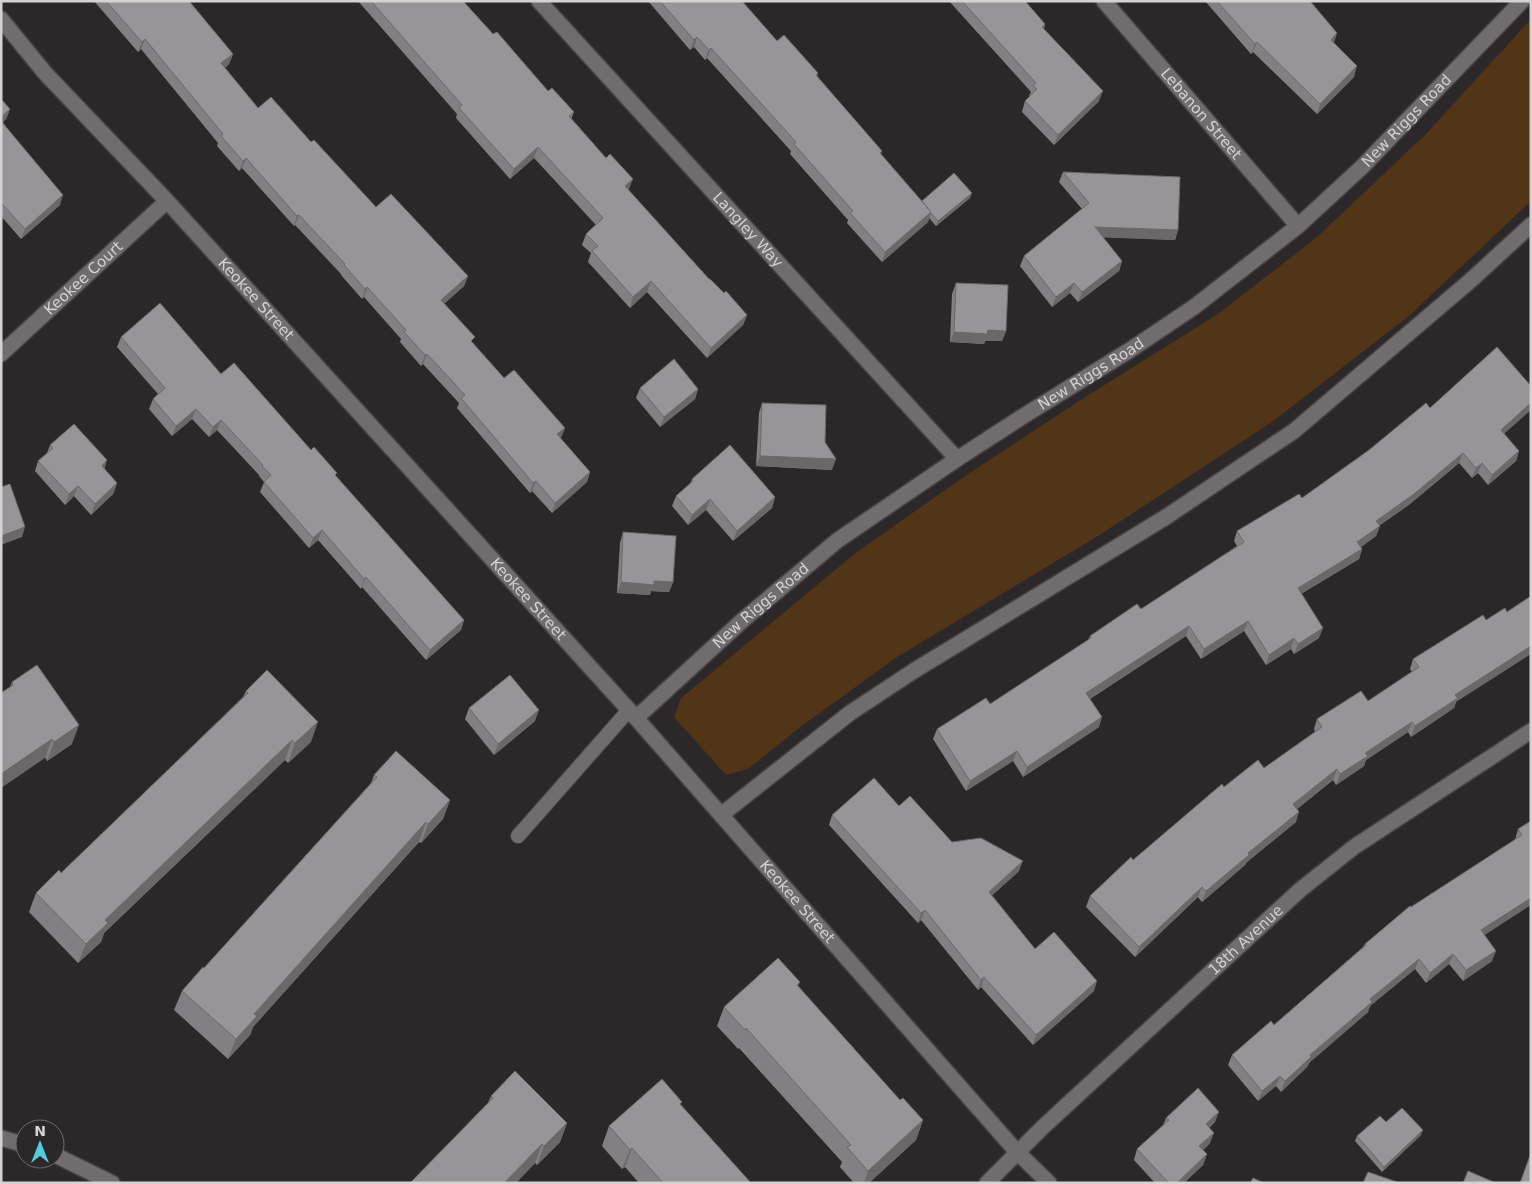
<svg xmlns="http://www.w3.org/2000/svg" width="1532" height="1184" font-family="'DejaVu Sans',sans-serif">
  <rect width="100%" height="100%" fill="#2c2829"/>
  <path fill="#523416" d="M1531,19V201L1409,316L1272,422L1098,536L897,657L799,728L748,769L726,775L674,717L681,698L857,552L968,474L1090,394L1218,314L1316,238L1426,134Z"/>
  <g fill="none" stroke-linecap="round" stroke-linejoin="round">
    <defs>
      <path id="lane" d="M518,836L629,710"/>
      <g id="street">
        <path id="s1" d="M539,1L957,459"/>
        <path id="s2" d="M1104,1L1298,226"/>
        <path id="s3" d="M1,19L45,73L167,201L629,710L1017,1152L1049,1183"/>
        <path id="s4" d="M1,354L167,201"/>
        <path id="s5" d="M636,718L744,619L838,540L957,459L1025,415L1130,350L1194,307L1298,226L1362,167L1522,1"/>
        <path d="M721,815L850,713L912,672L1166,517L1294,431L1470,281L1531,225"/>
        <path d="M1,1138L25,1145"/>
        <path d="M55,1155L112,1183"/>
        <path id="s6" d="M987,1183L1043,1127L1300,890L1354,847L1531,731"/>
      </g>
    </defs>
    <use href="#lane" stroke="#474344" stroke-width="16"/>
    <use href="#street" stroke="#474344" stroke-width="18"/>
    <use href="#lane" stroke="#716c6d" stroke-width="14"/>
    <use href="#street" stroke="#716c6d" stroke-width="15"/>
  </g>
  <g fill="#847f83">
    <path d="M94,1H189L233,54L229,64L225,68L258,108L311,142L376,207L468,276L464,286L444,304L473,343L504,378L565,428L560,438L590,472L587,482L552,513L532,491L530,493L457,408L459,403L423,364L421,366L400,342L401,339L364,297L362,299L341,275V274L295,225L294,226L242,168L239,171L217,146L218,143L141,49L138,52Z"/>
    <path d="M358,1H463L493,34L548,91L574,112L571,119L629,189L628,190L709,279L747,315L743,325L707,358L647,292L630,308L588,262L591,253L582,245L586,234L596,225L534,158L510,179L456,118L457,114Z"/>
    <path d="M648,1H742L777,41L818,73L817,77L882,151L881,154L922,201L970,198L936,226L929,218L928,222L882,262L847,223L848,220L790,154L791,151L707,58L705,60L694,47L690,50Z"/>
    <path d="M949,1H1025L1045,24L1044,29L1099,101L1054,145L1022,112L1025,101L1030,97L1029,96L1031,92Z"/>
    <path d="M1205,1H1310L1354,77L1317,114L1253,52L1251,54Z"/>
    <path d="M1,99L10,109L6,119L3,122L60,205L21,239L1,216Z"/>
    <path d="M1063,172L1178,230L1175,240L1103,237L1122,261L1119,271L1078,302L1070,293L1052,307L1020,266L1024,256L1082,209L1059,182Z"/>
    <path d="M956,283L1006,331L1002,341H985L984,344L950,342L952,294Z"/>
    <path d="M121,337L221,374L311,450L336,476L464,620L461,630L426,660L362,587L361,589L318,540L309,548L260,492L264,482L259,476V475L217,430L209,437L192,419L172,436L149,409L153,399L158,394L117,347Z"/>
    <path d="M640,388L698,389L695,399L660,427L636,398Z"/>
    <path d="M762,403L825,442L832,470L756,466L759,413Z"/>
    <path d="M1430,408L1504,434L1519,451L1516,461L1488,485L1478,473L1472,478L1459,463L1410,504L1380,525L1376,536L1361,547L1362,549L1359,559L1301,594L1319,638L1294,654L1291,649L1266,665L1244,631L1201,659L1186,636L1090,699L1099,727L1023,777L1013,761L966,791L933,739L937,729L990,704L1088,640L1090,636L1141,609L1237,546L1234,541L1237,531L1302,498Z"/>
    <path d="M50,445L104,469L117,483L113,494L91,515L74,496L65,505L35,471L38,461L47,453Z"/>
    <path d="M692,479L775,497L772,508L733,541L706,510L688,525L672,506L676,496L690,484Z"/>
    <path d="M623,532L673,582L669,592L651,591L650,595L617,593L620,543Z"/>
    <path d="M1413,659L1456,702L1454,708L1411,737L1408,732L1366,760L1364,766L1336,785L1333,780L1297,809L1296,822L1247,862L1245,865L1202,902L1198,897L1135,957L1086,907L1090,896L1133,860L1224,787L1264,768L1315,732L1314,729L1317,719L1368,701L1412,672L1410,669Z"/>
    <path d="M12,682L72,744L47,761L10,687Z"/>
    <path d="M246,691L311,742L288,763L285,760L104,933L101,942L78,963L29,912L36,893L61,873L243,697Z"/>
    <path d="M469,708L535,721L494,755L465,719Z"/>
    <path d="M374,775L450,800L443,819L421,843L419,842L253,1027L250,1035L228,1059L174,1010L182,991L204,968L371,783Z"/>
    <path d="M899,806L952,842L1019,871L992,895L1035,949L1094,991L1033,1045L981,987L978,990L921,920L918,923L829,825L832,815Z"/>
    <path d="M1531,821L1484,935L1492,961L1463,981L1449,964L1426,983L1415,969L1370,1006L1368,1012L1309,1063L1307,1067L1281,1092L1276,1086L1258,1101L1228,1065L1232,1055L1274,1025L1363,947L1365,944L1411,907L1515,840L1518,829Z"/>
    <path d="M800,982L798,986L900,1100L923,1120L916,1140L869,1183H854L840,1167L842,1162L739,1048L738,1049L717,1026L724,1007Z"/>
    <path d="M491,1096L567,1123L560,1142L537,1165L535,1163L516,1183H410L488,1103Z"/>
    <path d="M681,1105L751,1183H639L625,1167L622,1169L602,1146L609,1126Z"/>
    <path d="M1166,1118L1215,1122L1209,1128L1210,1143L1203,1150L1207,1154L1203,1165L1184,1183H1155L1134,1160L1137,1149L1163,1125Z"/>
    <path d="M1386,1122L1421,1135L1382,1172L1355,1141L1357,1136Z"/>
  </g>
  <g fill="#6b686a">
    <path d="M1337,33L1334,43L1331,40Z"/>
    <path d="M697,37L694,47L690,50L694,40Z"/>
    <path d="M145,39L141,49L138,52L142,42Z"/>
    <path d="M1257,42L1253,52L1251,54L1255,44Z"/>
    <path d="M711,48L707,58L705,60L709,50Z"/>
    <path d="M233,54L229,64L217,73L221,63Z"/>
    <path d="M1357,66L1354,77L1317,114L1320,104Z"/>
    <path d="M1103,91L1099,101L1054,145L1058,135Z"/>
    <path d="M10,109L6,119L1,123V117Z"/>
    <path d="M538,147L534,158L510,179L514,169Z"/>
    <path d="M246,158L242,168L239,171L243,161Z"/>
    <path d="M633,179L629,189L621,196L625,186Z"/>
    <path d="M972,193L970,198L936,226L938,221Z"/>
    <path d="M63,195L60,205L21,239L25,229Z"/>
    <path d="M931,212L928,222L882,262L885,252Z"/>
    <path d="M299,215L295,225L294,226L297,216Z"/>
    <path d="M1095,227L1178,230L1175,240L1091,237Z"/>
    <path d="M1122,261L1119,271L1078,302L1082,292Z"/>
    <path d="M468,276L464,286L437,310L441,300Z"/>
    <path d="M651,281L647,292L630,308L633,297Z"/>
    <path d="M1074,283L1070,293L1052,307L1056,297Z"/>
    <path d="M367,287L364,297L362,299L365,289Z"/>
    <path d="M747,315L743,325L707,358L711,348Z"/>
    <path d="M988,330L1006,331L1002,341H985L984,344L950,342L954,332Z"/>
    <path d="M427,354L423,364L421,366L425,355Z"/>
    <path d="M698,389L695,399L660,427L664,417Z"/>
    <path d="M1531,403V410L1497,440L1501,430Z"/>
    <path d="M196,409L192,419L172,436L176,426Z"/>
    <path d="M221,420L217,430L209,437L213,427Z"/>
    <path d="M565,428L561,438L553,444L557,434Z"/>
    <path d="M1519,451L1516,461L1488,485L1492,475Z"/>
    <path d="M1463,453L1459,463L1410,504L1373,530L1380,526L1376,536L1353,552L1357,542L1376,521Z"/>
    <path d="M760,456L836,459L832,470L756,466Z"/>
    <path d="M107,460L104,471L102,466Z"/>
    <path d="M1482,463L1478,473L1472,478L1476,468Z"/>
    <path d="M590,472L587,482L552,513L555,503Z"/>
    <path d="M536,481L532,491L530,493L533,483Z"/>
    <path d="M117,483L113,494L91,515L95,504Z"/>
    <path d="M78,486L74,496L65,505L69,494Z"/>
    <path d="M775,497L772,508L733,541L737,531Z"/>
    <path d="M710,499L706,510L688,525L692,515Z"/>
    <path d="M25,527L22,537L1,545V536Z"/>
    <path d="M322,530L318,540L309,548L313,538Z"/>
    <path d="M1362,549L1359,559L1294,598L1298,588Z"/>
    <path d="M366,577L362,587L361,589L364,579Z"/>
    <path d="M654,581L673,582L669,592L651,591L650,595L617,593L621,582Z"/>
    <path d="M464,620L461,630L426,660L430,650Z"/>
    <path d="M1248,621L1244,631L1201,659L1204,649Z"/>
    <path d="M1189,626L1186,636L1083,703L1086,693Z"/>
    <path d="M1323,628L1319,638L1294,654L1298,644Z"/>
    <path d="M1294,638L1291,649L1266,665L1269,655Z"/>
    <path d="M1531,646V654L1456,702L1454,708L1411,737L1415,726L1455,695Z"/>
    <path d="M539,710L535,721L494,755L498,744Z"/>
    <path d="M1102,717L1099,727L1023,777L1027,767Z"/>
    <path d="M318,722L311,742L288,763L295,743Z"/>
    <path d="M1412,722L1408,732L1366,760L1364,766L1336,785L1340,774L1365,753Z"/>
    <path d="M79,725L72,744L47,761L54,742Z"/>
    <path d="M52,739L45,758L1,788V774Z"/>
    <path d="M292,740L285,760L104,933L101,942L78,963L86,944L105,920Z"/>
    <path d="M1017,751L1013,761L966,791L970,781Z"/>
    <path d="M1337,769L1333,780L1290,815L1293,804Z"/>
    <path d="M450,800L443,819L421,843L428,824Z"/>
    <path d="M1299,812L1296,822L1247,862L1245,865L1202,902L1206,891L1248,853Z"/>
    <path d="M426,822L419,842L253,1027L250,1035L228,1059L236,1039L254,1014Z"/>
    <path d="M1023,861L1019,871L985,902L989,892Z"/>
    <path d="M1202,887L1198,897L1135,957L1139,947Z"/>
    <path d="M1531,898V905L1477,940L1481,930Z"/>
    <path d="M925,910L921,920L918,923L921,913Z"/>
    <path d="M1496,951L1492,961L1463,981L1466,970Z"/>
    <path d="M1453,954L1449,964L1426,983L1430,973Z"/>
    <path d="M1419,959L1415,969L1370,1006L1368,1012L1309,1063L1307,1067L1281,1092L1285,1081L1310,1055L1370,999Z"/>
    <path d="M984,977L981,987L978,990L981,980Z"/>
    <path d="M1097,981L1094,991L1033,1045L1036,1035Z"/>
    <path d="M1280,1076L1276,1086L1258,1101L1262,1091Z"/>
    <path d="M1219,1112L1215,1122L1202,1134L1206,1124Z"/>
    <path d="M923,1120L916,1140L869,1183H864L868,1171Z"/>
    <path d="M567,1123L560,1142L537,1165L544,1146Z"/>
    <path d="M1423,1130L1421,1135L1382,1172L1384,1167Z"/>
    <path d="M1214,1133L1210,1143L1196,1157L1199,1146Z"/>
    <path d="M542,1144L535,1163L516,1183H504Z"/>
    <path d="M632,1148L625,1167L622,1169L630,1150Z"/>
    <path d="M1207,1154L1203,1165L1184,1183H1177Z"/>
  </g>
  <g fill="#999498" stroke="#6b686a">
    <path d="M106,1H189L233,54L221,63L258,108L271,97L311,142L314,140L376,207L391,194L468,276L441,300L475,337L471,341L504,378L514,370L565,428L557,434L590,472L555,503L536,481L533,483L461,398L465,395L427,354L425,355L404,332L406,330L367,287L365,289L344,265L345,264L299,215L297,216L246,158L243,161L221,136L223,134L145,39L142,42Z"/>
    <path d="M371,1H463L493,34L497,32L548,91L552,88L574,112L569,116L606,158L610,154L633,179L625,186L709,279H710L724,293L726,291L747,315L711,348L651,281L633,297L592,251L598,246L586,234L603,218L538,147L514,169L459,108L462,105Z"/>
    <path d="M660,1H742L777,41L784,35L818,73L816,75L882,151L880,153L931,212L885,252L850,213L853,211L794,144L796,142L711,48L709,50L697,37L694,40Z"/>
    <path d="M962,1H1025L1045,24L1042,27L1103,91L1058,135L1025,101L1037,89L1033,86L1036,83Z"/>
    <path d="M1217,1H1310L1337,33L1331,40L1357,66L1320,104L1257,42L1255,44Z"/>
    <path d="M1,99L10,109L1,117Z"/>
    <path d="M1,121L63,195L25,229L1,203Z"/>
    <path d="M1063,172L1180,177L1178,230L1095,227L1122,261L1082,292L1074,283L1056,297L1024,256L1089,203Z"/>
    <path d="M954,173L972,193L938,221L930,212H931L922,201Z"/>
    <path d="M956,283L1008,285L1006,331L988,330L987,334L954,332Z"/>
    <path d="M160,303L221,374L234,363L311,450L314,447L337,473L335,475L464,620L430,650L366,577L364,579L322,530L313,538L264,482L271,475L262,466L263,465L221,420L213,427L196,409L176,426L153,399L165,388L121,337Z"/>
    <path d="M1497,347L1531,386V403L1501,430L1519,451L1492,475L1482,463L1476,468L1463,453L1414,494L1376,521L1380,526L1357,542L1362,549L1298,588L1323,628L1298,644L1294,638L1269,655L1248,621L1204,649L1189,626L1086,693L1102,717L1027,767L1017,751L970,781L937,729L986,698L990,704L1091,638L1090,636L1137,604L1141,609L1244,542L1237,531L1299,494L1302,498L1369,450L1426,403L1430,408Z"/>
    <path d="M674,359L698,389L664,417L640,388Z"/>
    <path d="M762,403L826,405L825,442L836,459L760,456Z"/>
    <path d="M74,424L107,460L102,466L117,483L95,504L78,486L69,494L38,461L53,448L50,445Z"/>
    <path d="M730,445L775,497L737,531L710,499L692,515L676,496L693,481L692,479Z"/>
    <path d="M10,484L25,527L1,536V487Z"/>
    <path d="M623,532L676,536L673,582L654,581V585L621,582Z"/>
    <path d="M1531,596V646L1455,695L1458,698L1415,726L1412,722L1365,753L1368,756L1340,774L1337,769L1293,804L1299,812L1248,853L1249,855L1206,891L1202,887L1139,947L1090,896L1131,857L1133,860L1222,784L1224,787L1258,760L1264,768L1322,727L1317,719L1361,691L1368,701L1419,667L1413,659L1483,615L1486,620L1505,608L1507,612Z"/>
    <path d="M37,665L79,725L54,742L52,739L1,774V693L13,685L12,682Z"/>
    <path d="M267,670L318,722L295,743L292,740L105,920L108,923L86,944L36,893L59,870L61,873L248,693L246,691Z"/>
    <path d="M510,675L539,710L498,744L469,708Z"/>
    <path d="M396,751L450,800L428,824L426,822L254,1014L257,1016L236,1039L182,991L203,967L204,968L377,777L374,775Z"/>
    <path d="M874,778L899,806L910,796L952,842L981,838L1023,861L989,892L1035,949L1054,932L1097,981L1036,1035L984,977L981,980L925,910L921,913L832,815Z"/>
    <path d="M1531,821V898L1481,930L1496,951L1466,970L1453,954L1430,973L1419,959L1370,999L1372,1002L1310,1055L1311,1057L1285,1081L1280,1076L1262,1091L1232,1055L1271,1021L1274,1025L1366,945L1365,944L1410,906L1411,907L1522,835L1518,829Z"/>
    <path d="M778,958L800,982L797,985L900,1100L903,1098L923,1120L868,1171L847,1147L851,1145L746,1028L745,1030L724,1007Z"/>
    <path d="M515,1071L567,1123L544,1146L542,1144L504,1183H410L493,1098L491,1096Z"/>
    <path d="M662,1079L682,1102L680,1104L751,1183H663L632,1148L630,1150L609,1126Z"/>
    <path d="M1198,1088L1219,1112L1206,1124L1214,1133L1199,1146L1207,1154L1177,1183H1169L1137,1149L1169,1120L1166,1118Z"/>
    <path d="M1402,1108L1423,1130L1384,1167L1357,1136L1380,1116L1386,1122Z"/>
    <path d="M1531,1153V1183H1520Z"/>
    <path d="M1468,1171L1496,1183H1463Z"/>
    <path d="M1368,1172L1400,1183H1363Z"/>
    <path d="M1253,1178L1264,1183H1250Z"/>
  </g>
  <g text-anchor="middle" stroke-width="5" stroke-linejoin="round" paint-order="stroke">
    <g font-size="15" fill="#d5d2d3" stroke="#2c2829">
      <text dy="5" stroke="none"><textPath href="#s2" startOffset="149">Lebanon Street</textPath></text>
      <text dy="5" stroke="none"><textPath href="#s5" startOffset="978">New Riggs Road</textPath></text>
      <text dy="5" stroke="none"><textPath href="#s1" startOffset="310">Langley Way</textPath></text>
      <text dy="5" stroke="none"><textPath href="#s4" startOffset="112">Keokee Court</textPath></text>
      <text dy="5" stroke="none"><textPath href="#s3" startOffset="379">Keokee Street</textPath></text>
      <text dy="5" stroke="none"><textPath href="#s5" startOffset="572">New Riggs Road</textPath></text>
      <text dy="5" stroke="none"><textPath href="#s3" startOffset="784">Keokee Street</textPath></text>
      <text dy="5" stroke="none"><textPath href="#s5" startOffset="168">New Riggs Road</textPath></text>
      <text dy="5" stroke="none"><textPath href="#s3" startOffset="1189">Keokee Street</textPath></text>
      <text dy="5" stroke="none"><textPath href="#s6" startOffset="355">18th Avenue</textPath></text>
    </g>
  </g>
  <rect width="1532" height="1184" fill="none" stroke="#d5d2d3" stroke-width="5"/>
  <g transform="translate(40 1144)"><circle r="24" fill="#2c2829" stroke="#706c6d"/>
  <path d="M0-4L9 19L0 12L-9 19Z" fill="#54cadd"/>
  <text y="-8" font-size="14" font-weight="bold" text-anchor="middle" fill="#d5d2d3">N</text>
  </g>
</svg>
